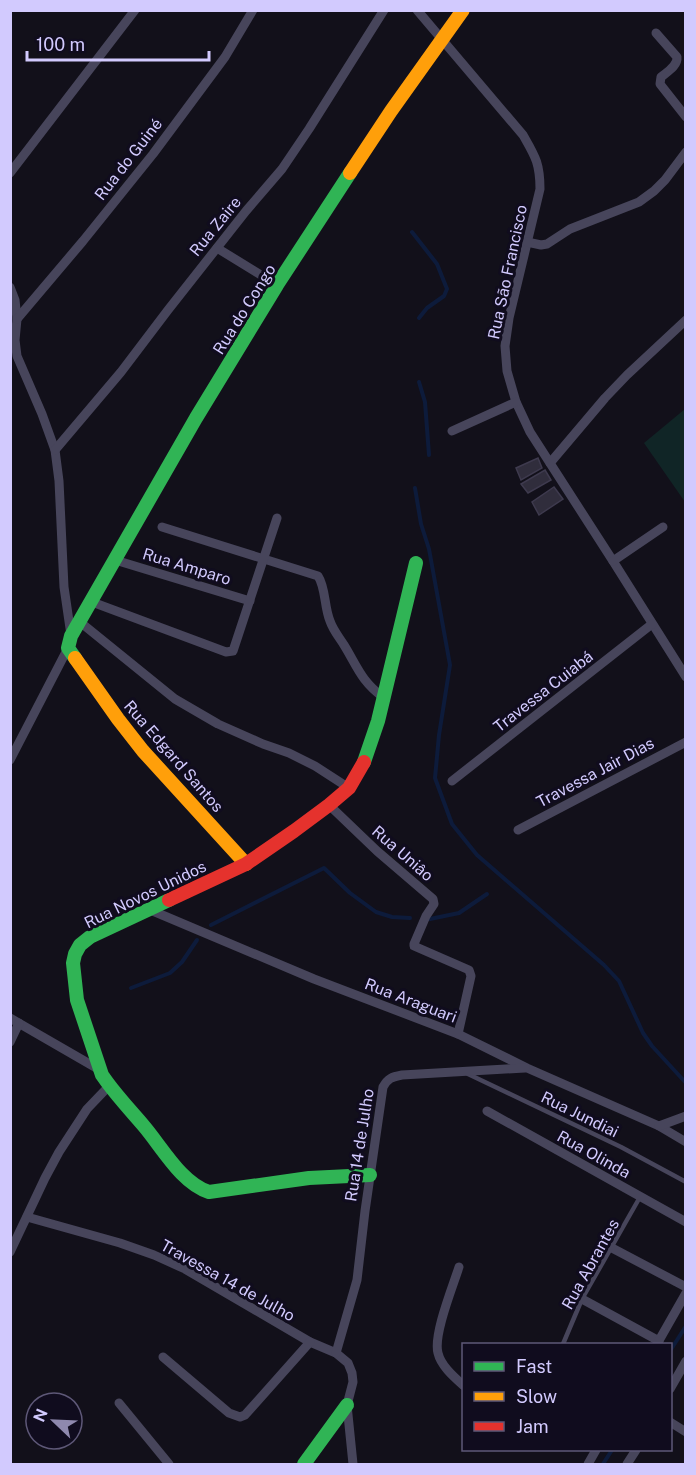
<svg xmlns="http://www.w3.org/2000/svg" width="696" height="1475" font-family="'Public Sans',sans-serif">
  <rect width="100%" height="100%" fill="#12101a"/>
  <path fill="#102526" d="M685,409V502L644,443Z"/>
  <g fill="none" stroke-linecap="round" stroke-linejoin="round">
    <g stroke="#0d1b3b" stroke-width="4">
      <path d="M412,232L437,264L447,289L444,296L427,308L419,318"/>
      <path d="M419,382L425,402L429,455"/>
      <path d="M415,488L421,524L429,549L450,665L439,735L435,778L452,824L477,855L604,965L619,981L643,1033L652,1046L686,1083"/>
      <path d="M430,919L459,913L487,894"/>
      <path d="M211,925L324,868L350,893L376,912L392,917L410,918"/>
      <path d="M131,988L170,973L182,962L197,940"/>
      <path d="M670,1351L686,1326"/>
      <path d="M603,1464L612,1450"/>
    </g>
  </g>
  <g fill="#302d3c" stroke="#3e3a4e" stroke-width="1.5">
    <path d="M538,458L542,468L521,480L516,468Z"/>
    <path d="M545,470L551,480L528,493L521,484Z"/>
    <path d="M554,487L563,499L539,515L532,502Z"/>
  </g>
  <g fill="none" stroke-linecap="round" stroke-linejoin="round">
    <g stroke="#47455b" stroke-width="4.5">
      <path d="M468,1074L621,1147L686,1182"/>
      <path d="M563,1344L582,1299L640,1197"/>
    </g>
    <g stroke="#47455b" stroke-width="9">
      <path d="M417,10L523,135C535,156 540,163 540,189L509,318L505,346L507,371L516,402L530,432L613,561L686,677"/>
      <path d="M656,33L677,57C678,66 667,72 661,77L660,84L686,117"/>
      <path d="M10,173L135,10"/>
      <path d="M527,242L541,245L547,244L570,229L639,202L654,191L665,180L686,152"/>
      <path d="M217,248L277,285"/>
      <path d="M10,287L15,300L17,319L15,340L17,356L42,414L55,450L59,481L64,587L71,635"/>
      <path d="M17,319L83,241L153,154L225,57L253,10"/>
      <path d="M452,431L516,402"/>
      <path d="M55,450L121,372L168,310L246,211L282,169L309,129L384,10"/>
      <path d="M550,463L605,398L627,375L686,320"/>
      <path d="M162,527L318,576C326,588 324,607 330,621C333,630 339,637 344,645C357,666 361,681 383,697"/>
      <path d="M115,560L250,601"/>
      <path d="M613,561L663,527"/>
      <path d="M92,602L226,652L233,651L277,518"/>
      <path d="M80,622L175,699L218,724L263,744L289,753L315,766L349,788"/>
      <path d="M10,760L68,648"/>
      <path d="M452,781L652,624"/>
      <path d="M329,805L377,851L433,899L434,904L426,916L414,944V946L469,970L471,976L458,1034"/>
      <path d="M518,830L686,742"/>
      <path d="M148,909L314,979L458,1034L527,1068L659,1126L686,1142"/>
      <path d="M10,1018L100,1070"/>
      <path d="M10,1042L19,1023"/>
      <path d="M487,1111L686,1222"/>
      <path d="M659,1126L686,1116"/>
      <path d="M27,1217L120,1243L154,1255L185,1269L310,1342L336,1353L348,1363L352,1373L353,1382L347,1405L353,1464"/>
      <path d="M612,1248L686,1287"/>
      <path d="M10,1252L45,1178L59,1152L87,1109L109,1086"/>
      <path d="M459,1267C453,1286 433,1335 438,1353C441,1366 454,1377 464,1386"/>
      <path d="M582,1299L659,1341"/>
      <path d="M657,1344L686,1293"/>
      <path d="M336,1353L357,1280L365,1211L383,1087C388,1078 392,1077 402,1075L525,1068"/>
      <path d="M163,1357L229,1413L240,1417L245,1415L310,1342"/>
      <path d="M670,1389L686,1361"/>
      <path d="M119,1403L169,1464"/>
      <path d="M670,1422L686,1432"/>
      <path d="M588,1464L596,1450"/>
      <path d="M627,1464L636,1450"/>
    </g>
    <g stroke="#30b455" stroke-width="14">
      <path d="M75,658L68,648L71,636L196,418L277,285L350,173"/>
      <path d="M364,762L378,721L416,563"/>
      <path d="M169,900L90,937L80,945L75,954L73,963L77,1000L102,1075L107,1082C118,1097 131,1111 143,1125C162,1147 181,1183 209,1192L309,1178L370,1175"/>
      <path d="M304,1464L347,1405"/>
    </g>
    <g stroke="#ff9f0a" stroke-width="14">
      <path d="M350,173L391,111L463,10"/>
      <path d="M75,658L118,719L143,751L246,864"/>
    </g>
    <path stroke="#e5322d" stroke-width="14" d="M169,900L246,864L294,831L329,805L349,788L364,762"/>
  </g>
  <g text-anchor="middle" stroke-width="6" stroke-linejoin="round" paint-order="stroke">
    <g font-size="16" fill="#d2cafe" stroke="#100c1e">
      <text transform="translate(128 159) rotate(-52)" y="6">Rua do Guiné</text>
      <text transform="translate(215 226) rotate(-51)" y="6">Rua Zaire</text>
      <text transform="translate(507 272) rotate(-78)" y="6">Rua São Francisco</text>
      <text transform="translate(244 309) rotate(-58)" y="6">Rua do Congo</text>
      <text transform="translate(187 566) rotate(17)" y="6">Rua Amparo</text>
      <text transform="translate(543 691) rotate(-38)" y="6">Travessa Cuiabá</text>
      <text transform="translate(174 756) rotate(49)" y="6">Rua Edgard Santos</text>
      <text transform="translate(595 772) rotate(-28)" y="6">Travessa Jair Dias</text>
      <text transform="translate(403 853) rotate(41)" y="6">Rua Uniâo</text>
      <text transform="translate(145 894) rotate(-26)" y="6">Rua Novos Unidos</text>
      <text transform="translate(411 1000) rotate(21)" y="6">Rua Araguari</text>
      <text transform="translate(580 1114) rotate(26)" y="6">Rua Jundiai</text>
      <text transform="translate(359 1145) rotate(-81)" y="6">Rua 14 de Julho</text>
      <text transform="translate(594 1154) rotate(29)" y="6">Rua Olinda</text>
      <text transform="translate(590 1264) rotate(-61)" y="6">Rua Abrantes</text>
      <text transform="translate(228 1280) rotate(29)" y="6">Travessa 14 de Julho</text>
    </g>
  </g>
  <rect width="696" height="1475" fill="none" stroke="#d2cafe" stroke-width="24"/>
  <rect x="462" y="1343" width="210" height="108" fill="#100c1e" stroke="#5e5878" stroke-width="1.5"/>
  <rect x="474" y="1362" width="30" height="9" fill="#30b455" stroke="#5e5878" stroke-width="1.5"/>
  <text x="516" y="1373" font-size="18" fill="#d2cafe">Fast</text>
  <rect x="474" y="1392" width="30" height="9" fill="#ff9f0a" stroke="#5e5878" stroke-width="1.5"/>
  <text x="516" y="1403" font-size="18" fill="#d2cafe">Slow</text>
  <rect x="474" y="1422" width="30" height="9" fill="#e5322d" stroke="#5e5878" stroke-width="1.5"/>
  <text x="516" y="1433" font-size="18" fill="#d2cafe">Jam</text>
  <g transform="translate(54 1421) rotate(293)"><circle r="28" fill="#100c1e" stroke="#5e5878" stroke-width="1.5"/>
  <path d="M0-4.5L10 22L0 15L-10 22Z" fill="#8f89ae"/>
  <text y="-9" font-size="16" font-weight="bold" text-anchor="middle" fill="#d2cafe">N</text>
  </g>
  <path d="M27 51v9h182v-9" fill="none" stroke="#d2cafe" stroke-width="3"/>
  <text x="36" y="51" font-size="18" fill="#d2cafe" stroke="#100c1e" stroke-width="4.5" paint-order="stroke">100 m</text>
</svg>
